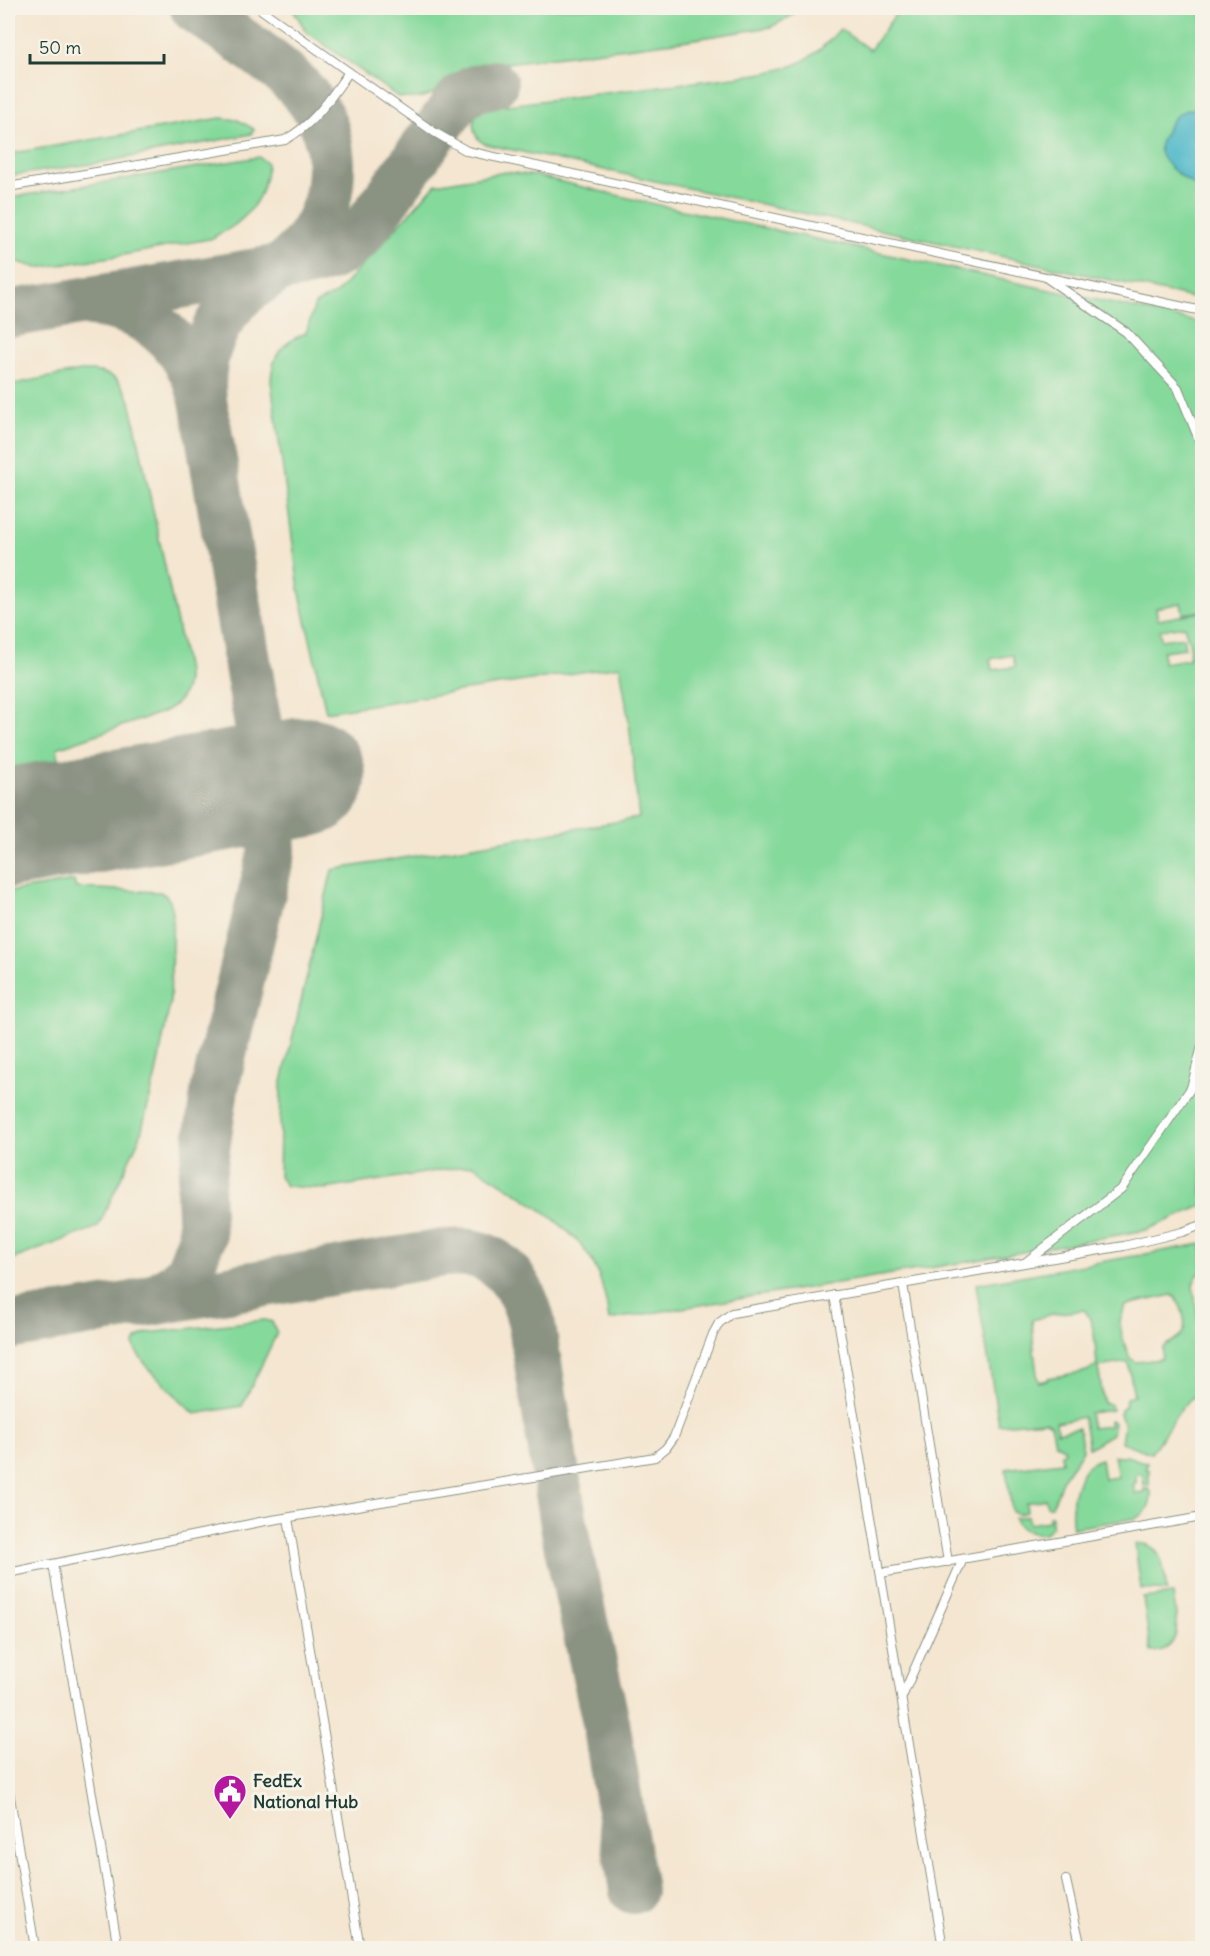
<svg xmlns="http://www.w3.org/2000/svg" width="1210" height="1956" font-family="Delius,sans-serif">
  <rect width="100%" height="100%" fill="#f7f3e8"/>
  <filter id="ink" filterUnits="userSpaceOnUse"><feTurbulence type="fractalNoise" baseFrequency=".0167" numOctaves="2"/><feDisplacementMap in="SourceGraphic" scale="12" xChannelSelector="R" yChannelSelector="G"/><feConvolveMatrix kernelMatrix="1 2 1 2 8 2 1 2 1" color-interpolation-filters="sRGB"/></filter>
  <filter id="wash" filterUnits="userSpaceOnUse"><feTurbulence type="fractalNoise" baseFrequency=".008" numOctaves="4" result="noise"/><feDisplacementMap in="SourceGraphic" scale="24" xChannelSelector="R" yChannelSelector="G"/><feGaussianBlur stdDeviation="1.35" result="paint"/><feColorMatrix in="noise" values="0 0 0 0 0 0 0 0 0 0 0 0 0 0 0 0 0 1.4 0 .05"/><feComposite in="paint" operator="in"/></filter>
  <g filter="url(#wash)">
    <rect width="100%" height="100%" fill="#f4e6d0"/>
    <g fill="#85d99b" stroke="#528b68" stroke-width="1.5" fill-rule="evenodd">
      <path d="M292,8H798L793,15L771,27L682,41L490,65C479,68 468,71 458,77C435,92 428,102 398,97L304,30L305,29Z"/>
      <path d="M900,8H1202V300L485,144C471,138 469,114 483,108L751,75C793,69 812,62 840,29L870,50Z"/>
      <path d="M221,118L238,120L254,129L251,134L99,163L8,176V154Z"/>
      <path d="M259,157L267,163C267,196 245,224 215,236V238L118,256L38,268L8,259V198Z"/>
      <path d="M506,172L537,176L641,201L1202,323V611L1183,614L1181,603L1156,608L1158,620L1202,612V1206L1146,1230L972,1261L609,1320C607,1303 603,1286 597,1271C578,1225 513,1192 473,1165L325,1189L286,1186L279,1177L281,1086L332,870L639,818L629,723L620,666L326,712L299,589L271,381C272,354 282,343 306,333L315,304L337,293L436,184ZM1184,626L1190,645L1189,659L1163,663V651L1185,648L1183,637L1161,640L1160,630ZM1013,655L1015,667L992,670L990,659Z"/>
      <path d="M81,371C107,370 120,376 130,401L186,666C190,687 182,703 163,712L57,748L59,759L8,768V385Z"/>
      <path d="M74,881L76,888L160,892C170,897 171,902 173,913L170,1003L156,1074L140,1137L98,1227L8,1261V892Z"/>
      <path d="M1202,1244V1270L1195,1279L1193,1285L1202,1345V1391L1201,1389L1183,1406L1151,1453L1121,1442L1124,1424L1120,1414L1122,1408L1125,1406L1126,1398L1134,1396L1128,1362L1098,1367L1104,1404H1110L1112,1410L1089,1413L1092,1428L1109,1426V1421L1111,1420L1114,1423L1112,1434L1089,1448L1083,1417L1056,1422L1057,1432L1079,1428L1083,1450C1076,1461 1067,1471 1061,1483C1058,1491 1057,1499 1051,1506H1047L1045,1499L1026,1503L1027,1512L1018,1514L1012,1512L1006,1469L1062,1462L1061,1454L1064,1453L1065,1449L1055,1443L1051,1424L1046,1421L999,1425L976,1284ZM1172,1295C1180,1299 1188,1323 1183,1332C1180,1338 1169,1343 1163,1347L1161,1359L1136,1362L1130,1358C1126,1348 1120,1333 1120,1322C1121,1317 1124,1313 1124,1307L1131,1304ZM1084,1310C1096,1322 1095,1349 1097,1365L1087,1371L1048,1378L1047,1380L1038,1382L1034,1351L1032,1320L1053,1314Z"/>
      <path d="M265,1320L272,1322L277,1333L242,1406L195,1414C185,1404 131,1355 134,1344C135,1338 143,1335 148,1333Z"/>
      <path d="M1114,1456H1127L1147,1463L1146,1469L1149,1470V1485L1144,1486L1143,1474H1136V1483L1133,1484L1135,1493L1144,1492V1489H1149L1151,1492C1151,1504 1148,1512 1137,1518L1073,1528C1069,1507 1075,1464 1101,1459L1104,1479L1118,1477Z"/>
      <path d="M1028,1516L1029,1524L1049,1521V1516H1052V1527L1045,1533C1031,1535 1020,1530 1014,1518Z"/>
      <path d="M1135,1544C1163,1540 1164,1571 1167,1591L1141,1589Z"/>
      <path d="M1173,1594C1176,1617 1186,1651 1151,1652L1143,1598Z"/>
    </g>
    <path fill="#4bb7c8" stroke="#357a7e" stroke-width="1.5" d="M1202,108V190C1190,182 1155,163 1160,144C1161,138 1166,132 1168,127C1176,111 1186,109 1202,108Z"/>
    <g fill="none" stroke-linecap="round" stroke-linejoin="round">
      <g stroke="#8a9282" stroke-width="48">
        <path d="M91,303C149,308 188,344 203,400"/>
        <path d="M8,314L310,263C331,259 347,250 361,234L459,99L474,89L494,84"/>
        <path d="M136,1305L160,1295L177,1284L189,1271L202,1237L200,1191L215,1087L272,851L268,784L203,400C198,357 215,314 250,288C263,277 279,271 291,259C312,240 327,213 330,184C337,116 304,86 254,50C234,36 214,22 194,8"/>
        <path d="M8,1326L443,1253C454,1253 466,1251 476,1254C508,1263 523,1291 531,1320L567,1543L606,1722L633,1890"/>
      </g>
      <path stroke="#8a9282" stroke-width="120" d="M8,828L306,777"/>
    </g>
  </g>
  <g filter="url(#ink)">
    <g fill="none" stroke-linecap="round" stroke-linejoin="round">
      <defs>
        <g id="lane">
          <path d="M259,8L349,72"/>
          <path d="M8,187L285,140C316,122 329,100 349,72L434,132L467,151L1202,311"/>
          <path d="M1048,279L1126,332L1178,388L1202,447"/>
          <path d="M1026,1262L1122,1188L1191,1088L1202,1046"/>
          <path d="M903,1284L948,1562"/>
          <path d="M834,1295L943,1948"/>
          <path d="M288,1518L360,1948"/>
          <path d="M53,1564L118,1948"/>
          <path d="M8,1573L260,1522L655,1457L666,1448L674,1437L713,1334L719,1323L732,1313L1124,1246L1182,1232L1202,1225"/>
          <path d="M881,1573L1202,1517"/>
          <path d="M902,1697L963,1559"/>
          <path d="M8,1785L35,1948"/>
          <path d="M1066,1880L1081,1948"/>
        </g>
      </defs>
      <use href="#lane" stroke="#8a9282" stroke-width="10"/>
      <use href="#lane" stroke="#fff" stroke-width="8"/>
    </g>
  </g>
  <defs>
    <symbol id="civic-pin" viewBox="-11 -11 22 30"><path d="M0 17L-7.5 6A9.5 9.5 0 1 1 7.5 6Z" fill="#b5179e" stroke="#f7f3e8"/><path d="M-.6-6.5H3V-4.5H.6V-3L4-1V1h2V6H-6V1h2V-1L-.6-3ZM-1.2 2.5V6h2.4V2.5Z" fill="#fff"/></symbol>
  </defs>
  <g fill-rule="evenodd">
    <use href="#civic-pin" x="211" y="1772" width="38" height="52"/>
  </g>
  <g text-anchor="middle" stroke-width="6" stroke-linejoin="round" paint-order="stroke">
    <g font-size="18" font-weight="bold" fill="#1f3d34" stroke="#f7f3e8" text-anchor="start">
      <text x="253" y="1787">FedEx<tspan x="253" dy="21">National Hub</tspan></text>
    </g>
  </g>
  <rect width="1210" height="1956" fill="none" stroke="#f7f3e8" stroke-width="30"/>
  <path d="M30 54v9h134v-9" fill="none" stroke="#1f3d34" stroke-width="3"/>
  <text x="39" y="54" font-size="18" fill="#1f3d34" stroke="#f7f3e8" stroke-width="4.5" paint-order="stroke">50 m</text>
</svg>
